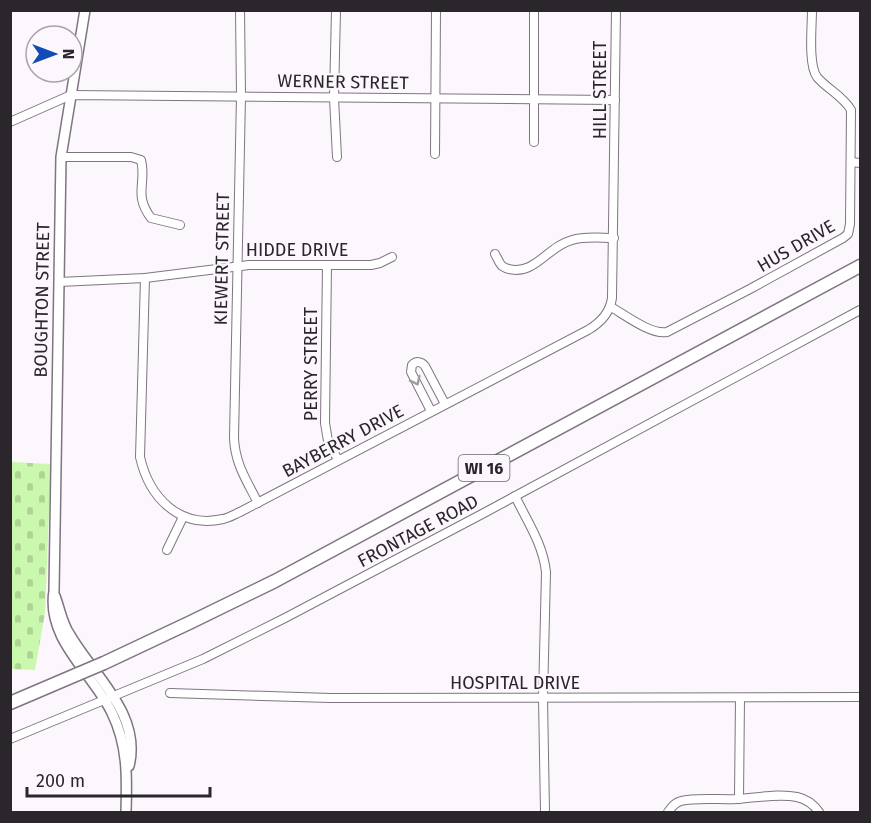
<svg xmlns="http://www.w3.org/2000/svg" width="871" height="823" font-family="'Fira Sans',sans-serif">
  <defs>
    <pattern id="cemetery-stones" width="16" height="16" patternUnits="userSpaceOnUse" patternTransform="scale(1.5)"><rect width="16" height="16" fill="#caf8ae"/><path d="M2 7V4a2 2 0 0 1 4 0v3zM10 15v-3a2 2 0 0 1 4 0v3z" fill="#aed496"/></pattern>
  </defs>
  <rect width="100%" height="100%" fill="#fcf6fd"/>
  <path fill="url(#cemetery-stones)" d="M11,462L51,464L45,613L35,670L11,669Z"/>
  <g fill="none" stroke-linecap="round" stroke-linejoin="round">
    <defs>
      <g id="minor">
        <path d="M240,10L241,96L234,438C235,464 247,481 258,503"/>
        <path d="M336,10L334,98L337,157"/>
        <path d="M10,122L71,95L615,100"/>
        <path d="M534,142V10"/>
        <path d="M435,154L436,10"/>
        <path d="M61,157H131L141,160C147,183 133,194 151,218L180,225"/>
        <path d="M851,162L860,163"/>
        <path d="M495,254C497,257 499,263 502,266C509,271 521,271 529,267C544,260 554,245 572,240C585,236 600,238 614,238"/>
        <path d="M327,265L325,423L328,441L338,460"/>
        <path d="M145,278L140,457C149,497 179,529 223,519C229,518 235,514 240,512L588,330C600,323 610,313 612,298L616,10"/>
        <path d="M59,282L145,278L249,265H371L380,263L392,257"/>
        <path d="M611,307C625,315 651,335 667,332L750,289L843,238L848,234L850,224L851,110C843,96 827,89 817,77C808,65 812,26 812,10"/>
        <path d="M431,411L411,372L412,365C416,361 421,361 425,366L445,404"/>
        <path d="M515,496C527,521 543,544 546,572L543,698L545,812"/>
        <path d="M167,550L183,517"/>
        <path d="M170,693L330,698L860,697"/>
        <path d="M10,739L203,659L285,618L484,513L860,310"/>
        <path d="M739,799L740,698"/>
        <path d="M668,812C672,807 674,803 681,801C696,797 721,800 737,799C756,798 778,793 797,797C806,799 814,805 819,812"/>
      </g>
      <g id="tertiary">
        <path d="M85,10L61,157L54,591C46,640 93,673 112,713C128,746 127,777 126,812"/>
        <path d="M55,596C60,609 62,624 70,635C93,675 142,714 129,766"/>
      </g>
      <g id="trunk">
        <path d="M104,663L191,622L275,581L860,266"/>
        <path d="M10,703L78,674"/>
      </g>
    </defs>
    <use href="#minor" stroke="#807482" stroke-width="10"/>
    <use href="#tertiary" stroke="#807482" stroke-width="12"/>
    <use href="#trunk" stroke="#807482" stroke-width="15"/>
    <use href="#minor" stroke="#fff" stroke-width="8"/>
    <use href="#tertiary" stroke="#fff" stroke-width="9"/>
    <use href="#trunk" stroke="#fff" stroke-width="12"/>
    <defs>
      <path id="trunk-bridge" d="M78,674L104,663"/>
    </defs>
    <use href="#trunk-bridge" stroke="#807482" stroke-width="15" stroke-linecap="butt"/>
    <use href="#trunk-bridge" stroke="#fff" stroke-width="12"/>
  </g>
  <defs><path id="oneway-chevron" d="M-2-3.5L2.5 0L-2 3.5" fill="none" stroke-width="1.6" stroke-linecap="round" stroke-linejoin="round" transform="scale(1.5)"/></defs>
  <use stroke="#a09da0" href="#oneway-chevron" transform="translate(416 381) rotate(64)"/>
  <g text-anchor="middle" stroke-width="4.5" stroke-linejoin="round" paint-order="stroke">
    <rect fill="#fcf6fd" stroke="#6a646b" stroke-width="1.5" x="458.5" y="455" width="51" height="26" rx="4.5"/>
    <g font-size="16" font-weight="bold" fill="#2b262c">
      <text x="484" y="474">WI 16</text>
    </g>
    <g font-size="18" fill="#2b262c" stroke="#fcf6fd">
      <text transform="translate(343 82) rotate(1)" y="6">WERNER STREET</text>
      <text transform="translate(600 90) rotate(-90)" y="6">HILL STREET</text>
      <text transform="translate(796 246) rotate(-30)" y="6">HUS DRIVE</text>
      <text x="297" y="256">HIDDE DRIVE</text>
      <text transform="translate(222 259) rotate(-89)" y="6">KIEWERT STREET</text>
      <text transform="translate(42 300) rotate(-89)" y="6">BOUGHTON STREET</text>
      <text transform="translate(311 364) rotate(-90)" y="6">PERRY STREET</text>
      <text transform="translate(343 441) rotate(-28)" y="6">BAYBERRY DRIVE</text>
      <text transform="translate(418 531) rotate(-28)" y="6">FRONTAGE ROAD</text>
      <text x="515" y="689">HOSPITAL DRIVE</text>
    </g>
  </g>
  <rect width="871" height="823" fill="none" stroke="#2b262c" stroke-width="24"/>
  <g transform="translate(54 54) rotate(90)"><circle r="28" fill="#fcf6fd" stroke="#a8a3a9" stroke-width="1.5"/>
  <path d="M0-4.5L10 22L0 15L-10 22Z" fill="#124bb7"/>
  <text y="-9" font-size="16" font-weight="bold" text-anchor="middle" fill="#2b262c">N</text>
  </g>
  <path d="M27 787v9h183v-9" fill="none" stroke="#2b262c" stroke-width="3"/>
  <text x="36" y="787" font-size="18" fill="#2b262c" stroke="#fcf6fd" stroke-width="4.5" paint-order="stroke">200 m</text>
</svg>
